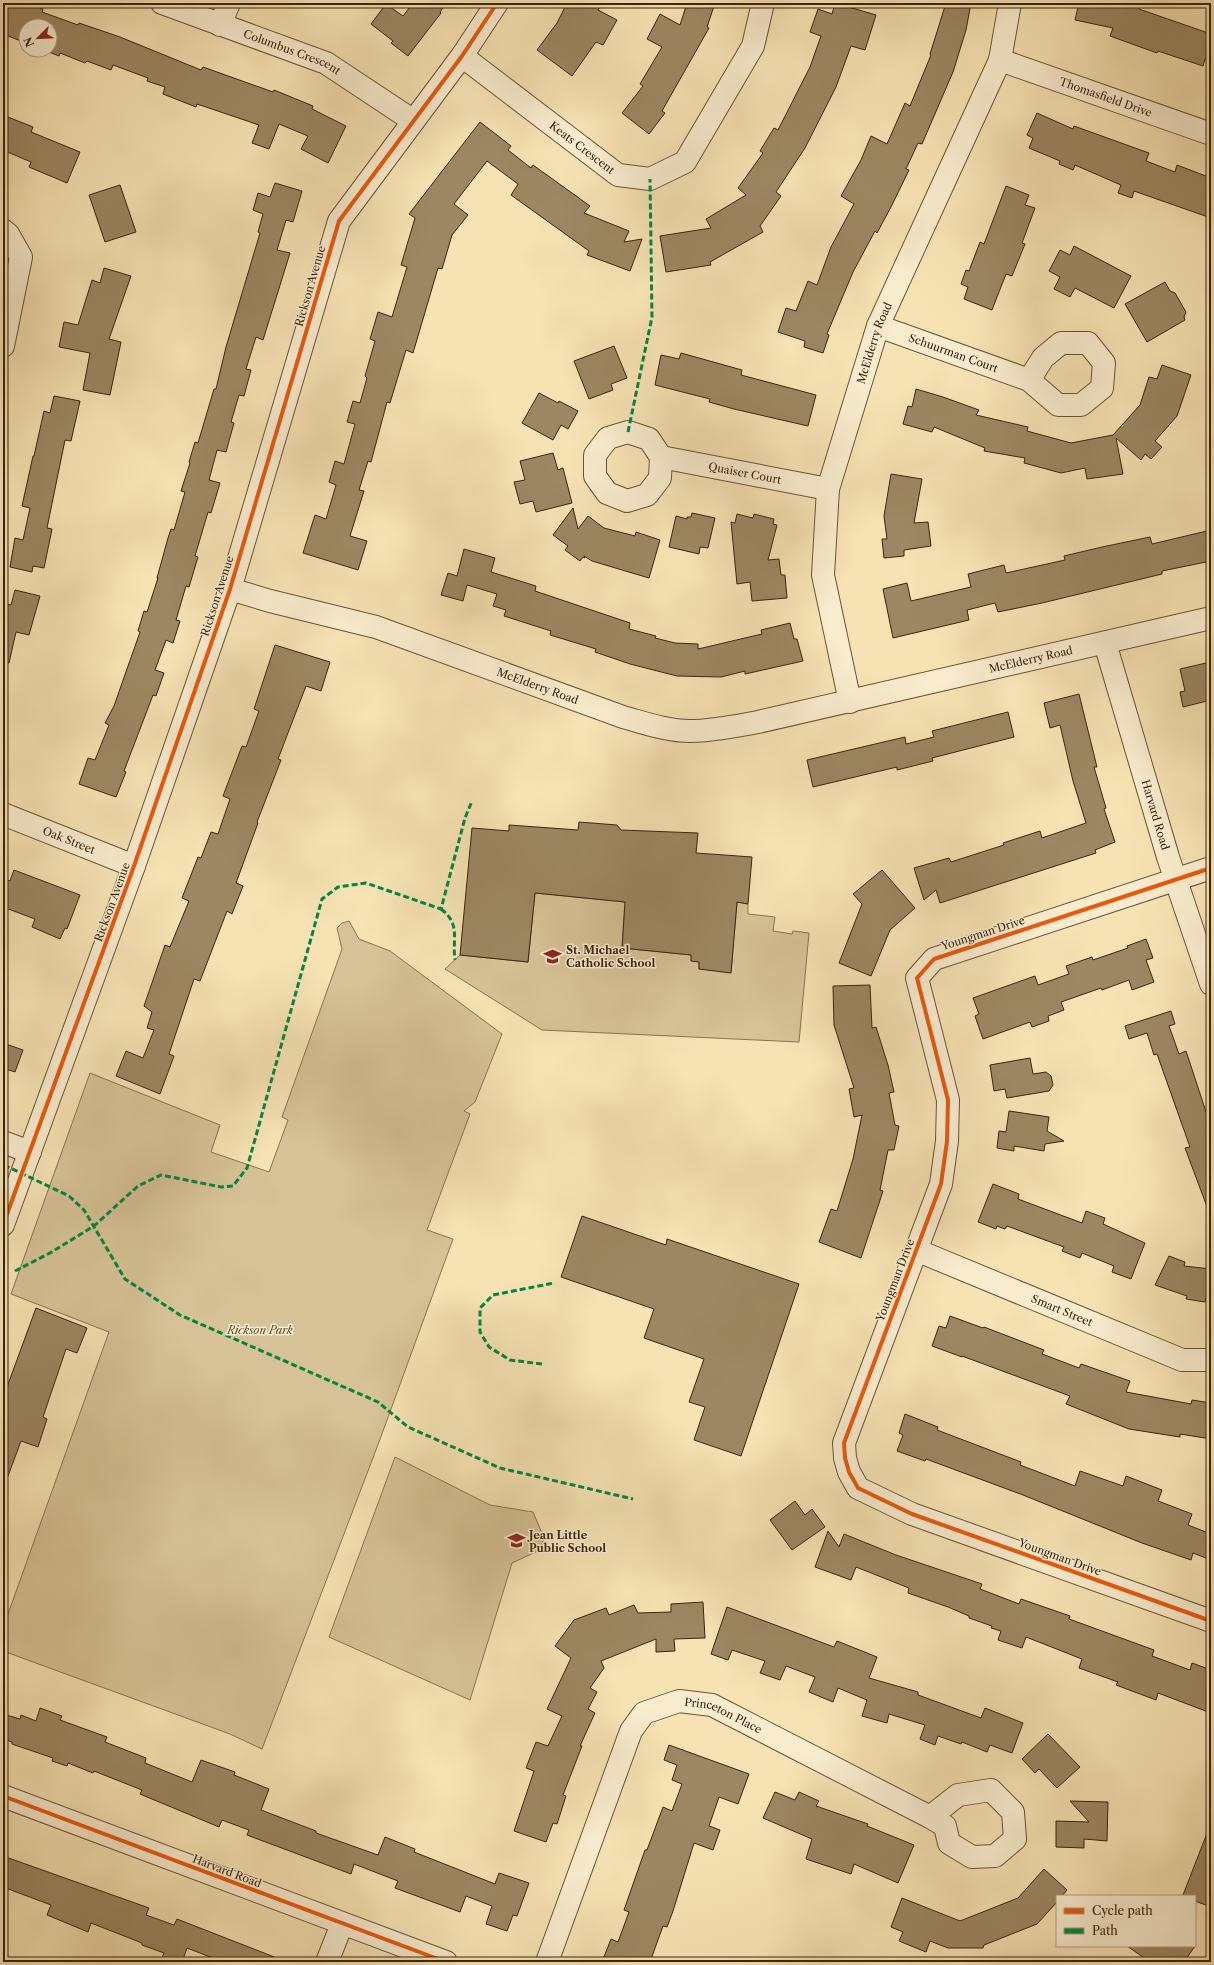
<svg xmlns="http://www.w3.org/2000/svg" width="1214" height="1965" font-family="'Libre Caslon Text',serif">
  <rect width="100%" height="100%" fill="#f6e2b3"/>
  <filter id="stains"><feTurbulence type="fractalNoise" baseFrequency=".005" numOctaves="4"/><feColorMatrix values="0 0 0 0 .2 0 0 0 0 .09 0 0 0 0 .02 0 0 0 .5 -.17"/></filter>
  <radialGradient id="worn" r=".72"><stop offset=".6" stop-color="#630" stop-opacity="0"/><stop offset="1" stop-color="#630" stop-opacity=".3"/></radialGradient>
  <g fill="#d6c296" stroke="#887350">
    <path d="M535,893L625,902L622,948L691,955L699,962V969L731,972L737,902L748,904V914L775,917L773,931L792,934L793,931L809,933L799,1042L542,1030L445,969L460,955L528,962Z"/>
    <path d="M349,921L359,939L390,951L502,1034L475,1102L464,1111L470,1114L427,1230L453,1239L379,1442L262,1749L230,1734L3,1651V1628L109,1332L11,1294L90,1073L220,1125L211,1152L269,1172L288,1120L282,1117L342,949L337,928L342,923Z"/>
    <path d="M395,1457L490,1505L533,1512L544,1538L540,1550L512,1563L470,1700L329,1637Z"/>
  </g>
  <g fill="#9c8762" stroke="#3a240a">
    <path d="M3,3H25L43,9L42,12L78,25L79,23L120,37L201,70L203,67L273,92L274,90L313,106L312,109L346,126L328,163L301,149L308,136L279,124L269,149L252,143L259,125L197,104L196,107L163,94L165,87L147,81L148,78L113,65L111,70L87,61L85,63L60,53L59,56L44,50H50V26H26V43L3,34Z"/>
    <path d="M413,3H446L440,12L441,13L408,56L391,43L393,41L371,24L386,4L403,16Z"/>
    <path d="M567,3H602L598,10L617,20L603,45L596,42L572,76L537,50L557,23Z"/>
    <path d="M687,3H715L707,27L709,28L662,111L665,113L649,134L622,113L643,86L640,84L662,47L647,39L660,14L680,25Z"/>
    <path d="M835,3L876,15L865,50L851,46L836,87L805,148L776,192L781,196L760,226L763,232L710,262L711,265L666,272L660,236L711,228L706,219L746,195L738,188L763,153L760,151L774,128L778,130L810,67L821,36L810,32L818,9L832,14Z"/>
    <path d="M946,3H971L966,30L953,72L922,144L918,143L906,169L909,170L892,205L877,233L875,231L853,272L827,334L829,335L823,353L804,347L805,341L778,332L786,308L796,311L808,281L817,285L831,247L854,204L841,196L861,160L871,136L887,144L905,103L910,106L931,55L930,54Z"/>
    <path d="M1079,3H1141L1139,9L1211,34V61L1205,59L1203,66L1158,51L1157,53L1110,36L1113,28L1075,20Z"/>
    <path d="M1037,113L1073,129L1074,126L1149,153L1146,161L1175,172L1177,165L1211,178V218L1134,191L1132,198L1118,193L1121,185L1075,165L1073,170L1059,164L1060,161L1029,148L1033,138L1027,135Z"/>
    <path d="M3,115L33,127L31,132L80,152L67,183L29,167L31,162L3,150Z"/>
    <path d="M480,122L511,146L508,150L531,168L533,165L590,206L584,213L629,231L624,242L642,239L630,271L587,255L589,251L511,195L518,184L487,161L454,204L468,215L452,235L442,269L438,268L413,353L406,350L390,403L387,402L371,462L368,461L359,490L364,491L350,536L367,541L358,570L303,553L315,515L326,519L336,485L329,482L335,461L344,464L355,424L347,422L353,401L360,403L367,378L365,376L375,341L370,339L378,312L392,317L407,267L401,265L415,218L409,214Z"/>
    <path d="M275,183L302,191L293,222L286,220L277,250L290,253L263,340L256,337L246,369L251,370L244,396L239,395L231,422L234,423L226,452L217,450L209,480L220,483L211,513L208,512L195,556L198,557L189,587L186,586L176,620L180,621L173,643L166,640L155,670L164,673L156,696L153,695L124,771L126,772L116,797L79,784L88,758L95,760L109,725L105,723L114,706L140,632L138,631L144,611L147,612L158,578H157L168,538L171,529L174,530L185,492L181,491L190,463L189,462L195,442L198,443L214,389H216L226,347L260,233L258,232L263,214L253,210L258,193L270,197Z"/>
    <path d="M120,185L136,232L105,242L89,195Z"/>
    <path d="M1006,186L1029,195L1025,205L1035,208L1022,243L1025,244L1012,276L1006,274L992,310L964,299L968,287L961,284L966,270L969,271L980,242L984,244Z"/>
    <path d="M1074,246L1131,276L1114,308L1075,288L1070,297L1054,289L1060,277L1049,271L1060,250L1070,255Z"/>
    <path d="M104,268L131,276L109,339L121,342L110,395L83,390L90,353L59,347L64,322L78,325L92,280L100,283Z"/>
    <path d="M1165,282L1170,291L1175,293L1186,312L1184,317L1185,320L1147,342L1125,304Z"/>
    <path d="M614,346L627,378L611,384L613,390L589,399L574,361Z"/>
    <path d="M681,353L742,370L741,375L816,395L808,426L734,409L709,402L710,399L655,385L661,355L679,359Z"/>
    <path d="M1162,365L1191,375L1177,416L1155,441L1162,447L1151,459L1145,454L1141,460L1116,438L1123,474L1087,479L1085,468L1061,473L1024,463L1025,458L984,451L985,448L934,427L932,432L903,424L908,406L912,407L916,389L943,397L979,410L976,415L1028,427L1027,431L1071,443L1113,435L1140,405L1149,377L1157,379Z"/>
    <path d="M539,393L558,403L559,401L578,411L568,429L561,425L553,440L522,423Z"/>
    <path d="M54,396L80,401L71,441L65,440L47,528L52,529L44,568L33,566L32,572L10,567L15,538L23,540L30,508L22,506L33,456H34L44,411L50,413Z"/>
    <path d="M553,453L558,470L563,468L572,503L536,512L533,501L520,504L514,482L525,480L520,461Z"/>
    <path d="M891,474L922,479L914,523L928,522L931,546L904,550V556L884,558L882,539H887L884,516Z"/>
    <path d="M573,508L578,529L588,516L604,528L635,536L636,532L660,540L649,578L592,561L584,556L585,558L583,557L580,561L565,550L568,546L553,535Z"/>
    <path d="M692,513L715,518L708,548L700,547L699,554L669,547L676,516L687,519V517H691Z"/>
    <path d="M737,514L753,518L754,514L774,519L773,524L777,525L768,560L779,559L781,575H785L787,598L752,601L750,582L737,584L731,522L735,523Z"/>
    <path d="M1211,530V561L1162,571V574L1042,603L998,612L995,603L967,610L969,620L893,638L883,589L907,583L911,601L971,587L968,574L1004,565L1006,573L1065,560L1064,556L1102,547L1150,537L1152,544Z"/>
    <path d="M464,549L495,558L491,572L536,586L535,591L630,623L629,629L656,636L655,638L675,643L698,644V649L762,634L761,630L790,623L794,639H797L803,661L745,674V671L721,677L677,676L630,664L595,652L596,649L550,635L551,631L504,616L506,610L493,606L497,594L467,585L463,601L441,595L448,573L457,576Z"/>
    <path d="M15,590L40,596L29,635L16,632L9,663H3V603L11,605Z"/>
    <path d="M275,645L330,662L321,691L306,686L278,759L281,760L257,822L258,823L236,883L243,886L232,914L227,911L200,981L194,979L169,1054L174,1056L160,1094L116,1076L126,1051L143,1058L154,1030L147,1028L152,1012L144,1006L165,945L170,947L189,901L182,898L198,857L201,858L211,832L218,834L230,799L223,796L242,746L246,747L259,711L254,709Z"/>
    <path d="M1206,663L1211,682V700L1183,707L1180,692L1185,691L1180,669Z"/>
    <path d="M1079,694L1097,767H1094L1106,808L1104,809L1115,842L1095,850L1096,853L940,903L936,890L924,900L914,868L949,858L951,862L1004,845L1003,843L1040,831L1042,838L1086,823L1073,781L1060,725L1050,728L1044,703Z"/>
    <path d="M1008,712L1014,737L932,758L933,761L897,770V767L813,787L807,760L905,737L906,744L934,737L932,731Z"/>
    <path d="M579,822L617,825L621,830L698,833L696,853L752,857L748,904L737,902L731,973L699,969V962L691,961V955L622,948L625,902L535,893L528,962L460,955L472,828L509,831V825L578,830Z"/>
    <path d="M14,870L80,895L67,929L65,928L60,939L32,927L35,919L3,907V878L10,881Z"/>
    <path d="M882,870L915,908L890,930L871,976L839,963L862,904L853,894Z"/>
    <path d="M1146,939L1153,958L1146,960L1154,982L1132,990L1129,980L1102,990L1101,988L1061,1002L1064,1010L1048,1016L1049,1021L1032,1027L1030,1022L983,1039L975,1016L979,1014L973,998L1035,976L1038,985L1069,974L1066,966L1092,957L1093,960L1128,948L1127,946Z"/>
    <path d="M870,985L872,1028L876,1027L888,1065L894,1092L889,1093L895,1125L899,1126L894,1150H888L880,1190L883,1191L861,1258L819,1242L831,1209L837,1211L853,1159L862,1115L854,1117L849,1089L854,1088L834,1025L833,986Z"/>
    <path d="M1171,1011L1175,1024L1169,1026L1179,1054L1186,1051L1211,1127V1212H1209L1185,1148L1190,1147L1157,1054L1154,1055L1147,1033L1129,1039L1125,1026Z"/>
    <path d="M3,1043L23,1050L15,1072L3,1068Z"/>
    <path d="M1030,1058L1033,1074L1046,1072L1051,1076L1053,1085L1049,1091L1007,1098L1005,1089L994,1091L990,1065Z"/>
    <path d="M1009,1111L1049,1117L1047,1131L1064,1141L1045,1144L1044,1151L1014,1146V1151L997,1148L999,1131L1006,1132Z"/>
    <path d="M993,1184L1019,1194L1018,1199L1082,1223L1086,1211L1105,1218L1103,1224L1145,1243L1131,1279L1112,1272L1114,1266L1082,1253L1080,1258L1062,1251L1064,1247L1007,1226L1005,1229L997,1226L996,1229L978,1222Z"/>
    <path d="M582,1216L666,1245L667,1239L799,1284L741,1456L694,1440L705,1407L689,1402L704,1359L644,1338L654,1309L561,1277Z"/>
    <path d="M1169,1256L1185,1262L1184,1266L1211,1269V1298H1206L1205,1302L1186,1299L1187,1296L1155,1285Z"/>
    <path d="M36,1308L87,1328L77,1353L66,1349L43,1417L47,1419L38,1447L21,1441L5,1484H3V1398Z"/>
    <path d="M950,1316L983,1328L984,1327L1044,1350L1042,1354L1079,1368L1081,1364L1130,1381L1126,1392L1191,1404L1192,1400L1211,1403V1439L1180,1434V1437L1129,1429L1066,1404L1070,1396L962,1356V1357L932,1346L939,1326L946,1328Z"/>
    <path d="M905,1414L938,1427L937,1430L1021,1462L1020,1465L1075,1486L1080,1471L1123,1486L1126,1476L1162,1490L1158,1501L1192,1514L1188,1525L1211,1534V1560L1193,1553L1191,1560L1142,1543L1023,1495L926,1459L925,1461L897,1451L903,1435L899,1433Z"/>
    <path d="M795,1501L805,1515L812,1509L825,1527L792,1550L770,1520Z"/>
    <path d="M828,1531L839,1547L844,1534L896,1555L982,1584L980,1589L1019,1604L1021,1599L1070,1616L1069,1619L1154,1650L1152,1656L1190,1670L1192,1663L1211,1670V1713L1158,1693L1156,1700L1116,1685L1118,1682L1079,1668L1082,1659L1026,1637L1022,1648L998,1640L1001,1631L991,1628L992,1626L969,1618V1616L948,1607L908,1593L909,1588L856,1567L851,1580L815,1567Z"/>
    <path d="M703,1602L705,1638L674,1639L675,1651L656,1652V1639L601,1661L604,1668L590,1688L597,1692L588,1709L595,1713L580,1746H582L563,1795L566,1796L557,1824L553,1823L546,1842L514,1831L534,1771L526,1768L536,1742L548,1746L562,1716L547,1709L571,1658L555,1646L574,1620L606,1608L609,1615L634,1605L638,1613L671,1612V1604Z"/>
    <path d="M727,1607L834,1647L837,1641L877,1657L869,1678L918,1692V1695L981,1718L985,1708L1023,1723L1012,1753L990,1745L987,1752L962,1742L961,1744L938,1736L935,1745L920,1739L925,1725L889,1714L887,1723L862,1716L867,1700L838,1688L833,1702L809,1692L815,1677L786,1666L780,1680L760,1673L765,1661L732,1650L728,1660L711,1654Z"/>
    <path d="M40,1708L62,1716L60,1720L107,1737L105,1742L146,1758L145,1763L192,1782L201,1760L235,1772L234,1775L269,1789L261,1810L316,1831V1833L378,1855L385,1837L415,1849L414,1852L495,1884L499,1873L529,1883L517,1916L513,1915L507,1931L486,1924L492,1906L466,1896L460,1912L395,1888L398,1881L354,1864L351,1874L247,1835L249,1830L222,1820L219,1827L140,1794L142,1790L94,1771L93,1773L68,1763L67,1766L52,1761L53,1758L12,1744V1742L3,1739V1714L20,1719L21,1715L36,1721Z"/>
    <path d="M1048,1734L1080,1767L1057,1788L1039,1769L1035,1773L1022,1759Z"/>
    <path d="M669,1745L749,1774L738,1804L719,1797L709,1826L720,1830L713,1850L694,1843L673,1911L667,1927L663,1926L650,1962H602L611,1939L618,1942L629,1912L624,1910L645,1850H647L663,1807L672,1811L682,1784L672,1780L677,1765L664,1760Z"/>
    <path d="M775,1792L795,1800L799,1792L819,1801L816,1806L868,1824L867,1826L914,1845L898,1883L854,1864L851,1874L806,1859L812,1839L763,1818Z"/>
    <path d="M1070,1801L1108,1802L1107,1841L1084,1839V1848L1056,1847V1821L1089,1822Z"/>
    <path d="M1211,1823V1907L1195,1901V1896L1183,1895Z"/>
    <path d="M3,1856L149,1908L146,1915L174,1925L177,1919L287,1962H223L187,1948L182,1962H160L164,1953L142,1945V1943L91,1923L88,1932L47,1915L51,1905L3,1887Z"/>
    <path d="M1044,1869L1067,1890L1062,1896H1057V1902L1037,1924L984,1945L983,1948H948L930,1941L926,1952L899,1941L903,1932L891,1927L902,1898L960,1921L1018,1898Z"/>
    <path d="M1127,1946H1195L1184,1962H1150Z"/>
  </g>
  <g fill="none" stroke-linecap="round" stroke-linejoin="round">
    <defs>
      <g id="minor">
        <path id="s1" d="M162,3L326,63L412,120"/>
        <path d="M220,25L229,3"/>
        <path id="s2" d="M462,56L618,175L650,179L685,162L753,46L763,3"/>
        <path id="s3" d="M1000,60L1211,134"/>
        <path d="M3,230L8,234L21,257L3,346"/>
        <path id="s4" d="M878,326L1029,380L1058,405H1081L1102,388L1104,363L1088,343H1061L1043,358L1029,380"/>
        <path id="s5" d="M661,457L660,478L647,495L627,501L607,493L595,476V455L608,438L628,432L649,439L661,457L828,489"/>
        <path id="s6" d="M230,589L270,601L376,627L623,717C645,723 667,731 690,731C713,731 736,726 758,722L1211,618"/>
        <path id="s7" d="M1105,643L1168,857L1211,984"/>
        <path id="s8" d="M850,702L823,575L828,489L878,326L1000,60L1010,3"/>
        <path id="s9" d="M3,814L134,866"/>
        <path d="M1211,868L934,959L917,978L948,1100L947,1141L941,1184L844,1443L845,1458L849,1472L858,1488L912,1514L1211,1621"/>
        <path d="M3,1142L30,1152"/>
        <path d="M3,1225L134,866L230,589L339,221L462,56L497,3"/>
        <path id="s10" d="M916,1250L1182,1360H1211"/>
        <path d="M3,1796L446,1962"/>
        <path d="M327,1962L342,1924"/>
        <path id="s11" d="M547,1962L631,1731L644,1713L679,1701L712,1705L930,1817L945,1826L949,1843L972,1857L995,1856L1015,1839L1013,1812L991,1790L958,1795L930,1817"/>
      </g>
    </defs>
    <use href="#minor" stroke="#695434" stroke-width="24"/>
    <use href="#minor" stroke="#f9ecce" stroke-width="22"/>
    <g stroke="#00873e" stroke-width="3" stroke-dasharray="6 3" stroke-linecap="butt">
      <path d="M628,432L652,317L650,179"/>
      <path d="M441,909C461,924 452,939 455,960"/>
      <path d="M4,1165L69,1196L84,1210L125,1279L180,1315L378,1402L408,1427L500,1468L633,1499"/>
      <path d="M15,1271L50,1253L94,1226L138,1186L161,1175L221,1187L233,1186L247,1168L322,899L338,887L366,883L441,909L465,818L472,801"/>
      <path d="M542,1364L510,1360L489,1347L480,1332V1308L493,1295L554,1283"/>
    </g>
    <defs>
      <g id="cycleway">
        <path d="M1211,868L934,959L917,978L948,1100L947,1141L941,1184L844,1443L845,1458L849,1472L858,1488L912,1514L1211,1621"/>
        <path d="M3,1225L134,866L230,589L339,221L462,56L497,3"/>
        <path d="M3,1796L446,1962"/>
      </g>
    </defs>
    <use href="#cycleway" stroke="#f9ecce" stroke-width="6"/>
    <use href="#cycleway" stroke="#e8590c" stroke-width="4"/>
  </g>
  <defs>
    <symbol id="school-bare" viewBox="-9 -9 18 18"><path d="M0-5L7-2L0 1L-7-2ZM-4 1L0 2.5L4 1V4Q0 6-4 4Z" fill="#8f2418" stroke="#f9ecce" stroke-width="2.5" paint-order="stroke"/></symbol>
  </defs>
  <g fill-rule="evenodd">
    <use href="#school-bare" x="540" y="944" width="25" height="25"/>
    <use href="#school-bare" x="504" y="1528" width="25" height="25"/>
  </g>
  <g text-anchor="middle" stroke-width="3" stroke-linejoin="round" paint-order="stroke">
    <g font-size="11" fill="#3a240a" stroke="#f9ecce">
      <text dy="4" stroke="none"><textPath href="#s1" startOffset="139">Columbus Crescent</textPath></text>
      <text dy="4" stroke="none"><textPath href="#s3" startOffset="112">Thomasfield Drive</textPath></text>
      <text dy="4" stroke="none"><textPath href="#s2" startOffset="151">Keats Crescent</textPath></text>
      <text transform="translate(310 286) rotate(-74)" y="4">Rickson Avenue</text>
      <text dy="4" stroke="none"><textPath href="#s8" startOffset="369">McElderry Road</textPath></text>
      <text dy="4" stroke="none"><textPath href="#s4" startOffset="80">Schuurman Court</textPath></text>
      <text dy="4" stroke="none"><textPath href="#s5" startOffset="298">Quaiser Court</textPath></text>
      <text transform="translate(217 596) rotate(-72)" y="4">Rickson Avenue</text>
      <text dy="4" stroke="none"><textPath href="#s6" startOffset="831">McElderry Road</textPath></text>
      <text dy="4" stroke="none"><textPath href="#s6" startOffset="323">McElderry Road</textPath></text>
      <text dy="4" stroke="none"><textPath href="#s7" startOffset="179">Harvard Road</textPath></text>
      <text dy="4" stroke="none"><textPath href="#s9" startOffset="71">Oak Street</textPath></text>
      <text transform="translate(112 902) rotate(-70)" y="4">Rickson Avenue</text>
      <text transform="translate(983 933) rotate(-18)" y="4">Youngman Drive</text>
      <text transform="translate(895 1280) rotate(-69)" y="4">Youngman Drive</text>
      <text dy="4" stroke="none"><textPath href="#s10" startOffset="158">Smart Street</textPath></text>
      <text transform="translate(1060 1557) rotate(20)" y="4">Youngman Drive</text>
      <text dy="4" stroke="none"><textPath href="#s11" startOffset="352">Princeton Place</textPath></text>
      <text transform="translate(227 1871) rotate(21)" y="4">Harvard Road</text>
    </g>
    <g font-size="11" font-weight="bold" fill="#3a240a" stroke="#f9ecce" text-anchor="start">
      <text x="566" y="954">St. Michael<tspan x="566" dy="13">Catholic School</tspan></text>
      <text x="529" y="1539">Jean Little<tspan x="529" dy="13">Public School</tspan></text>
    </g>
    <g font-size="11" font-style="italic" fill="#614c2d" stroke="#f9ecce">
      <text x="260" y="1334">Rickson Park</text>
    </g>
  </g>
  <rect width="1214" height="1965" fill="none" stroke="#f6e2b3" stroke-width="16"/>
  <rect x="4" y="4" width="1206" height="1957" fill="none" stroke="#3a240a" stroke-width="2"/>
  <rect x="8" y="8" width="1198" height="1949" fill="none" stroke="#3a240a"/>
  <rect x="1056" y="1895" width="140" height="52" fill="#f9ecce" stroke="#ad9c80"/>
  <rect x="1064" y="1908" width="20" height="6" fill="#e8590c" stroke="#ad9c80"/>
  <text x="1092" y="1915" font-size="12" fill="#3a240a">Cycle path</text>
  <rect x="1064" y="1928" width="20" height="6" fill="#00873e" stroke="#ad9c80"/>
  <text x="1092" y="1935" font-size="12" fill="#3a240a">Path</text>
  <g transform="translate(38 38) rotate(246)"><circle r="19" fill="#f9ecce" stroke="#ad9c80"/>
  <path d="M0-3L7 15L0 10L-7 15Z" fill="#8f2418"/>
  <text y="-6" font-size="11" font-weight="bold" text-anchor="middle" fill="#3a240a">N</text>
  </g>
  <rect width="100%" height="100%" filter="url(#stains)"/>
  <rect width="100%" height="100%" fill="url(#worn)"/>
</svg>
